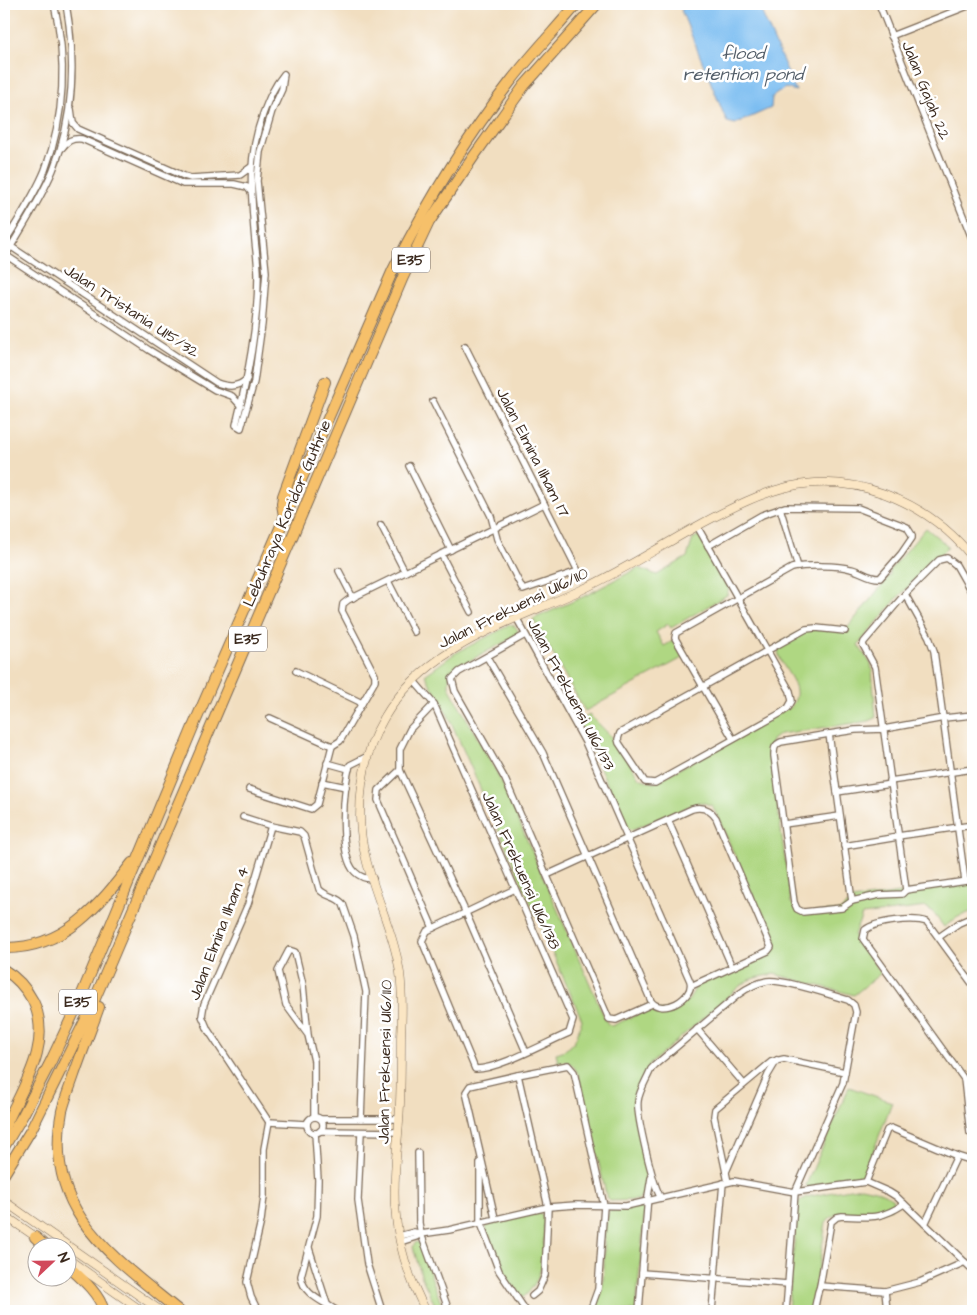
<svg xmlns="http://www.w3.org/2000/svg" width="977" height="1315" font-family="'Architects Daughter',sans-serif">
  <rect width="100%" height="100%" fill="#fff"/>
  <filter id="ink" filterUnits="userSpaceOnUse"><feTurbulence type="fractalNoise" baseFrequency=".02" numOctaves="2"/><feDisplacementMap in="SourceGraphic" scale="10" xChannelSelector="R" yChannelSelector="G"/><feConvolveMatrix kernelMatrix="1 2 1 2 8 2 1 2 1" color-interpolation-filters="sRGB"/></filter>
  <filter id="wash" filterUnits="userSpaceOnUse"><feTurbulence type="fractalNoise" baseFrequency=".0096" numOctaves="4" result="noise"/><feDisplacementMap in="SourceGraphic" scale="20" xChannelSelector="R" yChannelSelector="G"/><feGaussianBlur stdDeviation="1.12" result="paint"/><feColorMatrix in="noise" values="0 0 0 0 0 0 0 0 0 0 0 0 0 0 0 0 0 1.4 0 .05"/><feComposite in="paint" operator="in"/></filter>
  <g filter="url(#wash)">
    <rect width="100%" height="100%" fill="#f1dec0"/>
    <g fill="#afd782" stroke="#758050">
      <path d="M926,528L948,546L938,558L899,596L858,645L871,664L872,670L876,718L869,721L780,734L772,740L770,750L791,903L800,912L840,911L852,900L973,882V911L958,917L944,927L932,911L926,907L862,915L854,935L881,973L854,995L774,974L751,979L740,986L650,1064L634,1103L648,1173L646,1190L638,1200L610,1201L607,1198L578,1074C573,1064 569,1060 558,1062L556,1053C576,1048 576,1037 582,1020L448,715L425,675L454,654L510,625C515,625 518,628 518,634L516,636L454,669L449,678V687L497,773L507,794L607,1023L612,1026L616,1024L649,1009L664,1011L689,1000L695,988L699,985L772,952L775,945L714,809L711,805L700,802L631,830L626,826L579,721L589,715C611,733 625,755 639,778L654,783L790,707C811,685 772,666 779,644L805,629L845,631L890,575V570Z"/>
      <path d="M699,535L729,587L727,595L671,628L668,624L656,632L664,646L676,639L686,656L585,711L533,619L585,596L638,568L657,575L687,557L693,539Z"/>
      <path d="M849,1087L892,1102L865,1173L862,1178L857,1179L808,1188L806,1185Z"/>
      <path d="M861,1187L875,1190L891,1197L893,1200L891,1208C886,1210 881,1212 876,1213C858,1216 839,1206 826,1222L812,1311H788L797,1210L799,1202L806,1197Z"/>
      <path d="M643,1206L645,1208L636,1311H593C597,1302 602,1292 603,1281C606,1258 601,1233 609,1211Z"/>
      <path d="M538,1212L544,1216C543,1247 548,1274 524,1297C509,1291 487,1242 486,1227L492,1223Z"/>
      <path d="M416,1242L420,1243L423,1247L430,1273L444,1311H438L422,1278L413,1247Z"/>
    </g>
    <path fill="#7cbdf1" stroke="#5c7488" d="M689,4H758L796,91L785,88L772,97L771,108L735,124L727,122L681,10Z"/>
  </g>
  <g filter="url(#ink)">
    <g fill="none" stroke-linecap="round" stroke-linejoin="round">
      <defs>
        <g id="street">
          <path d="M879,4L973,241"/>
          <path d="M891,36L973,4"/>
          <path d="M284,74L282,89L272,111L260,152L257,181L266,272L262,324L254,382L241,428L236,425C248,376 258,326 258,275C258,264 256,252 255,241C251,195 247,158 263,114C269,98 274,86 284,74Z"/>
          <path d="M71,109L73,123L78,129L184,176L191,178L240,175L251,167"/>
          <path d="M62,148C67,141 72,138 82,139L183,184H234L247,187L251,192"/>
          <path d="M4,242L217,383C228,387 237,388 247,379"/>
          <path d="M4,243C18,220 35,195 45,170C65,117 67,58 54,4"/>
          <path d="M4,254L149,350L215,390L232,396L241,406"/>
          <path d="M4,258C21,229 40,201 53,170C74,118 76,59 66,4"/>
          <path d="M433,401L491,516L497,539L523,590L578,571L465,346"/>
          <path d="M409,466L451,550"/>
          <path d="M780,508L798,567"/>
          <path d="M381,525L405,572"/>
          <path d="M697,526L790,691L792,701L788,708L781,713L655,783L645,782L619,743L618,739L620,733L806,629L816,628L845,631"/>
          <path d="M708,546L762,515L785,507L858,508L907,527L912,535V538L901,554L880,578C870,579 861,571 851,569C839,565 804,565 792,568L676,633L675,638L733,739"/>
          <path d="M441,554L471,612"/>
          <path d="M339,571L353,598"/>
          <path d="M388,581L414,632"/>
          <path d="M905,594L864,642L863,645L875,667L906,890L902,894L879,895L852,901L842,908L803,912L797,909L794,902L774,756C774,749 774,745 781,742L829,734L855,730L884,729L944,718L973,715"/>
          <path d="M525,635L459,672L452,679L455,691L505,779L609,1019L616,1020L652,1004"/>
          <path d="M487,657L543,753L651,1001C661,1016 695,999 690,981L585,742L516,617"/>
          <path d="M296,671L362,703"/>
          <path d="M414,681L434,704L573,1020L569,1033C547,1042 497,1070 475,1069L422,941L427,931L515,889"/>
          <path d="M270,718L332,746"/>
          <path d="M829,734L852,901"/>
          <path d="M368,756L350,765C343,787 338,855 355,872C360,877 366,879 373,879"/>
          <path d="M327,763L349,769"/>
          <path d="M400,770L466,913L526,1052"/>
          <path d="M890,781L973,769"/>
          <path d="M322,782L346,787"/>
          <path d="M249,789L311,809L317,804L332,746L340,741L375,681V675L342,611L343,604L348,600L544,504"/>
          <path d="M837,792L891,784"/>
          <path d="M243,817L271,826L300,832L304,836L319,889C325,897 337,896 343,904L354,936L366,992L361,1119"/>
          <path d="M668,820L732,967"/>
          <path d="M784,824L840,816"/>
          <path d="M898,836L973,825"/>
          <path d="M844,846L898,837"/>
          <path d="M547,875L692,809C702,806 710,809 716,818L771,947L768,951L691,986"/>
          <path d="M965,881L934,651L929,637L905,594L939,560L947,558L956,565L973,595"/>
          <path d="M906,890L973,880"/>
          <path d="M433,928L378,800L379,790L400,770V749L410,729L434,704"/>
          <path d="M939,937L959,923L973,917"/>
          <path d="M973,985L927,922C914,917 876,921 865,930L863,939L964,1079L970,1133L973,1135"/>
          <path d="M697,1029L744,1084"/>
          <path d="M308,1035L286,1005L278,971L289,950L295,952L303,985L308,1035L314,1061V1117"/>
          <circle cx="315" cy="1125" r="8"/>
          <path d="M321,1119H399"/>
          <path d="M269,1122L208,1030L202,1016L204,1004L248,904L271,826"/>
          <path d="M269,1122L307,1124"/>
          <path d="M320,1131L398,1132"/>
          <path d="M361,1132L358,1200L367,1264L382,1311"/>
          <path d="M315,1133L318,1180L317,1216L301,1276C303,1295 323,1301 337,1311"/>
          <path d="M418,1153L419,1223L421,1234L449,1311"/>
          <path d="M480,1163V1221L499,1271L526,1311"/>
          <path d="M726,1172L768,1075L777,1060"/>
          <path d="M728,1182L714,1116L715,1109L771,1062L784,1059L845,1072"/>
          <path d="M866,1182L887,1130L891,1128L957,1156L973,1161"/>
          <path d="M661,1198C653,1186 636,1115 638,1101C639,1091 647,1079 651,1069L655,1065L739,994C747,988 757,983 767,981C784,979 830,995 848,1000L854,1005L856,1012L843,1083L795,1192L786,1311"/>
          <path d="M495,1218L466,1092L470,1086L518,1075"/>
          <path d="M925,1224L957,1156"/>
          <path d="M399,1236L414,1232L421,1234L449,1230L548,1207L576,1205L626,1206L734,1181L795,1192L866,1182L889,1192L897,1197L973,1270"/>
          <path d="M400,1242L416,1237L421,1234"/>
          <path d="M309,1248L327,1304"/>
          <path d="M642,1273L788,1284"/>
          <path d="M820,1286L885,1291L920,1282L965,1262"/>
          <path d="M885,1291L887,1311"/>
          <path d="M532,1296L538,1291L545,1275L548,1207L518,1075L568,1065L574,1072L604,1206L598,1289L590,1311"/>
          <path d="M258,1311L251,1297L247,1282L261,1221L264,1196V1149L269,1122"/>
          <path d="M639,1311L648,1196L651,1178"/>
          <path d="M712,1311L723,1183"/>
          <path d="M814,1311L818,1292L820,1286L831,1222L837,1217L842,1216C869,1217 880,1220 904,1204"/>
        </g>
        <g id="secondary">
          <path d="M4,1201L161,1311"/>
          <path d="M4,1215L39,1239"/>
          <path d="M68,1259L142,1311"/>
          <path d="M426,1311C409,1279 397,1242 395,1206C393,1179 397,1150 399,1122C401,1094 401,1066 401,1038C402,1017 403,995 400,973C392,920 361,872 360,817C360,783 366,748 384,718C426,646 511,622 581,590C622,571 661,546 701,524C764,490 813,468 885,494C920,507 950,529 973,558"/>
        </g>
        <g id="highway">
          <path d="M284,516L282,504L283,496L325,382"/>
          <path d="M4,948C64,949 99,906 132,863"/>
          <path d="M4,970C16,977 26,988 33,1001C54,1045 21,1089 4,1129"/>
          <path d="M99,1007C91,1029 82,1052 74,1075C70,1087 65,1099 62,1111C42,1211 112,1256 179,1311"/>
          <path d="M4,1147L23,1115L51,1061L77,1006L193,727L393,270C426,205 465,140 510,82C531,55 555,30 577,4"/>
          <path d="M4,1174L31,1130L88,1015L403,277L429,222L474,156L524,86L597,4"/>
          <path d="M35,1237L47,1248"/>
          <path d="M68,1266C81,1278 99,1293 104,1311"/>
        </g>
      </defs>
      <use href="#street" stroke="#7b6957" stroke-width="8"/>
      <use href="#secondary" stroke="#7b6957" stroke-width="9"/>
      <use href="#highway" stroke="#7b6957" stroke-width="12"/>
      <use href="#street" stroke="#fff" stroke-width="5.5"/>
      <use href="#secondary" stroke="#fbe6c4" stroke-width="8"/>
      <use href="#highway" stroke="#f6c06b" stroke-width="10"/>
    </g>
  </g>
  <g text-anchor="middle" stroke-width="5" stroke-linejoin="round" paint-order="stroke">
    <g fill="#fff" stroke="#766a62" stroke-width="1">
      <rect x="392" y="247.5" width="38" height="25" rx="4"/>
      <rect x="229" y="626.5" width="38" height="25" rx="4"/>
      <rect x="59" y="989.5" width="38" height="25" rx="4"/>
    </g>
    <g font-size="15" font-weight="bold" fill="#3b2a1e">
      <text x="411" y="265">E35</text>
      <text x="248" y="644">E35</text>
      <text x="78" y="1007">E35</text>
    </g>
    <g font-size="16" fill="#3b2a1e" stroke="#fff">
      <text transform="translate(927 90) rotate(68)" y="6">Jalan Gajah 22</text>
      <text transform="translate(132 310) rotate(33)" y="6">Jalan Tristania U15/32</text>
      <text transform="translate(534 452) rotate(63)" y="6">Jalan Elmina Ilham 17</text>
      <text transform="translate(286 513) rotate(-67)" y="6">Lebuhraya Koridor Guthrie</text>
      <text transform="translate(513 607) rotate(-26)" y="6">Jalan Frekuensi U16/110</text>
      <text transform="translate(572 694) rotate(62)" y="6">Jalan Frekuensi U16/133</text>
      <text transform="translate(522 870) rotate(66)" y="6">Jalan Frekuensi U16/138</text>
      <text transform="translate(218 933) rotate(-69)" y="6">Jalan Elmina Ilham 4</text>
      <text transform="translate(384 1062) rotate(-89)" y="6">Jalan Frekuensi U16/110</text>
    </g>
    <g font-size="18" font-style="italic" fill="#525d68" stroke="#fff">
      <text x="743" y="59">flood<tspan x="743" dy="21">retention pond</tspan></text>
    </g>
  </g>
  <rect width="977" height="1315" fill="none" stroke="#fff" stroke-width="20"/>
  <g transform="translate(52 1262) rotate(68)"><circle r="24" fill="#ffffff" stroke="#b1aaa5"/>
  <path d="M0-4L9 19L0 12L-9 19Z" fill="#d1495b"/>
  <text y="-8" font-size="14" font-weight="bold" text-anchor="middle" fill="#3b2a1e">N</text>
  </g>
</svg>
